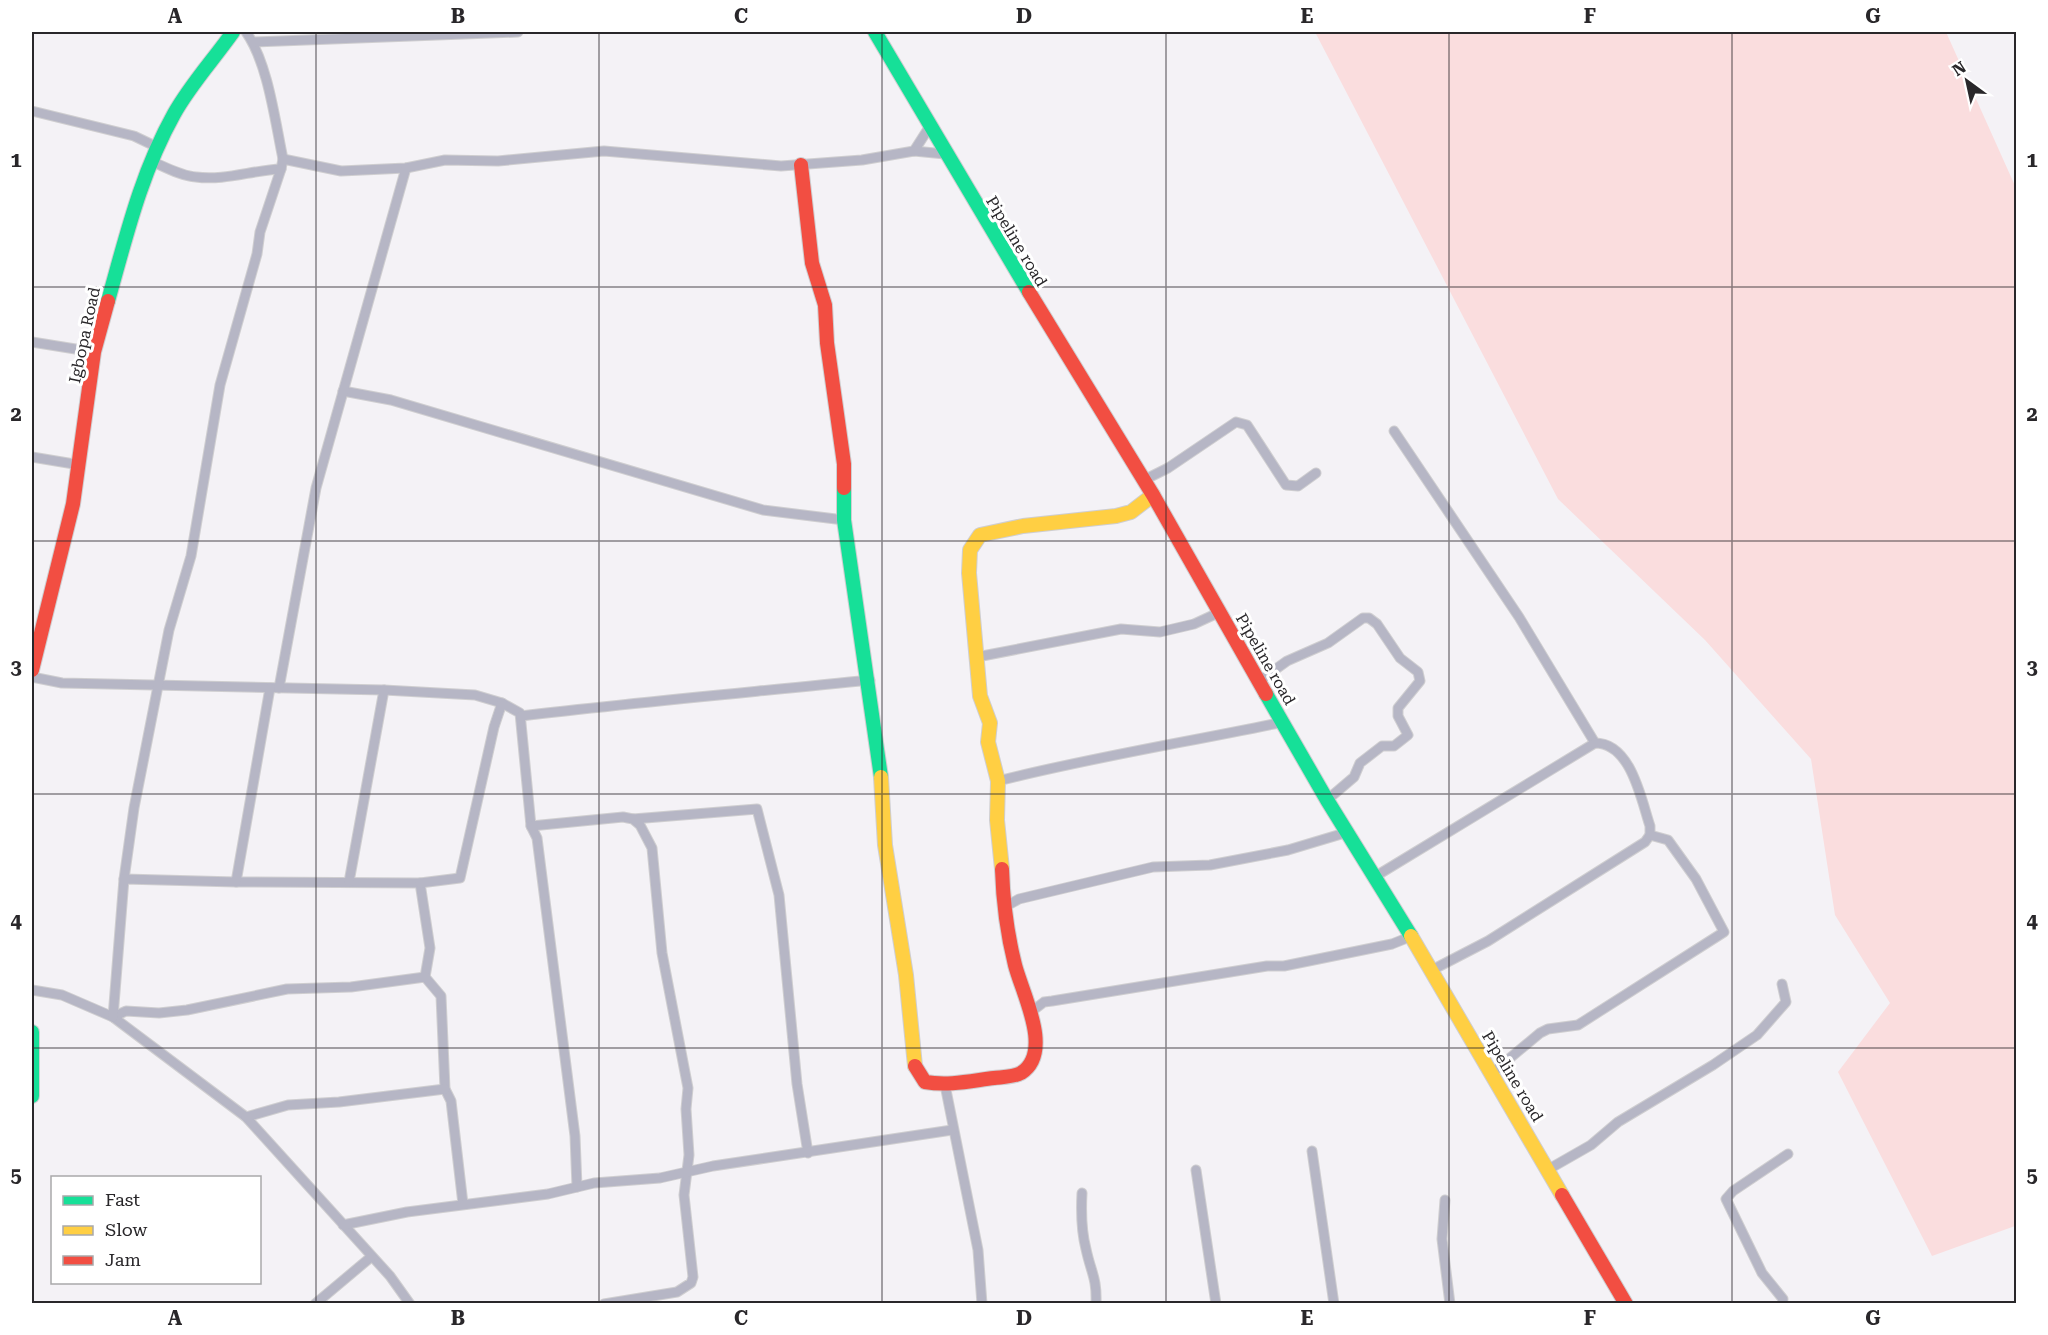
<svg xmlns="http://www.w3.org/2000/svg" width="2048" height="1335" font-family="'Roboto Serif',serif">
  <rect width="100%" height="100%" fill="#f4f2f6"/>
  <path fill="#faddde" d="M1315,32H1946L2016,188V1228L2015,1226L1932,1256L1838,1072L1890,1003L1835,915L1811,759L1705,640L1558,499Z"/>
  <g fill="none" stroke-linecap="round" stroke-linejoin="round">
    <defs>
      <g id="street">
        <path d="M246,32C268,63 275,121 283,159"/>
        <path d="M253,42L518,32"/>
        <path d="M32,111L134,136L157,147"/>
        <path d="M914,151L930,126"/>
        <path d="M151,161C165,167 181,176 196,177C224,181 253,170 281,169L283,159L341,171L406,168L445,160L498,161L604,151L781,166L862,160L914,151L945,154"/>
        <path d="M32,342L94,352"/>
        <path d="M343,391L391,400L763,510L844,520"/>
        <path d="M1394,431L1519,617L1595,743"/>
        <path d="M32,457L80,465"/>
        <path d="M1144,480L1168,468L1236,422L1247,425L1286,485L1298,486L1316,473"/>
        <path d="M977,657L1121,629L1160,632L1194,624L1220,612"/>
        <path d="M32,677L62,683L384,690L475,695L502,703L520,713L531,826L537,838L575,1136L577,1187"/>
        <path d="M1259,681L1287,661L1328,643L1363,618H1369L1377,624L1400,658L1418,672L1420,681L1398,708V716L1408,735L1394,746H1382L1360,763L1354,777L1327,800"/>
        <path d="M279,688L316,488L406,168"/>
        <path d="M521,716C637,702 753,692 870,680"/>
        <path d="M998,781C1092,757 1188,742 1283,722"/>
        <path d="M633,819L757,809L779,895L797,1084L808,1153"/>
        <path d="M531,826L623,817L633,819L640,825L652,848L662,953L688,1088L686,1109L689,1155L684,1195L693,1277L691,1283L677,1292L604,1304"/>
        <path d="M1376,876L1595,743C1631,743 1641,799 1650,826V835L1645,842L1488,941L1432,970"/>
        <path d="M124,879L134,808L169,630L191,556L220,385L257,254L260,232L281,169"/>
        <path d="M236,882L420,883L430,948L425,977"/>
        <path d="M349,882L384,690"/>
        <path d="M420,883L460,878L494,727L502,703"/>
        <path d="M1003,908L1019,899L1153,867L1210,865L1288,850L1348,832"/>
        <path d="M32,990L62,995L113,1017L246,1117L390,1276L410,1304"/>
        <path d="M1031,1012L1044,1002L1052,1001L1267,966H1284L1392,944L1412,936"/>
        <path d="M113,1017L126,1011L159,1013L187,1010L287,989L351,987L425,977L441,996L445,1089L451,1101L463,1204"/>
        <path d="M113,1017L124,879L236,882L270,688"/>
        <path d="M1492,1073L1540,1033L1548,1029L1578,1025L1724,932L1696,879L1668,840L1650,835"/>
        <path d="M945,1085L978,1250L982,1304"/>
        <path d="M246,1117L288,1105L339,1102L445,1089"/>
        <path d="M1312,1151L1334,1304"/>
        <path d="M1549,1169L1591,1145L1618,1122L1713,1065L1757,1035L1786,1002L1782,984"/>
        <path d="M1196,1170L1216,1304"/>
        <path d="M1082,1193C1081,1212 1081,1230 1086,1249C1091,1273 1097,1277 1096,1304"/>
        <path d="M1445,1200L1442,1239L1450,1304"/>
        <path d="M343,1225L407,1212L548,1194L594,1183L660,1178L713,1166L952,1130"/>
        <path d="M315,1304L371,1257"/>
        <path d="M1782,1304L1783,1299L1762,1273L1726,1199L1733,1191L1788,1154"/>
      </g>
      <g id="fast">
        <path d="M875,32L1029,292"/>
        <path d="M108,301C126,237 141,173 174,114C190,85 214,59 233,32"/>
        <path d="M844,488V520L881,777"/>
        <path d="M1266,694L1327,800L1411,936"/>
        <path d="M32,1032V1096"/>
      </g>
      <g id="slow">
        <path d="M881,777L885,845L906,975L915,1066"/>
        <path d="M1002,869L997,820L998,781L988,742L990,723L980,696L969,573L970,550L980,535L1023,526L1116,516L1131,512L1153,495"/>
        <path d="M1411,936L1562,1195"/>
      </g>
      <g id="jam">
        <path d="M801,165L812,263L825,305L827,343L844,464V488"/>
        <path d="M1029,292L1153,495L1266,694"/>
        <path d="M32,670L73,504L94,352L108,301"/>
        <path d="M915,1066L925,1082C949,1086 970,1081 994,1078C1002,1077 1014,1077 1021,1073C1054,1052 1022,993 1015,965C1007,933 1003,902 1002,869"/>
        <path d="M1562,1195L1626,1304"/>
      </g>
    </defs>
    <use href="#street" stroke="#cfced0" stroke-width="11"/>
    <use href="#fast" stroke="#cfced0" stroke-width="16"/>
    <use href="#slow" stroke="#cfced0" stroke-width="16"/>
    <use href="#jam" stroke="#cfced0" stroke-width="16"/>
    <use href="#street" stroke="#b6b6c5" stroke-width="9"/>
    <use href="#fast" stroke="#16e098" stroke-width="14"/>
    <use href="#slow" stroke="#ffcf43" stroke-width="14"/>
    <use href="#jam" stroke="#f24e42" stroke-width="14"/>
  </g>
  <path fill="none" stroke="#29272a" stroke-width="1.5" stroke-opacity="0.55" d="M316,32V1304M599,32V1304M882,32V1304M1166,32V1304M1449,32V1304M1732,32V1304M32,287H2016M32,541H2016M32,794H2016M32,1048H2016"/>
  <g text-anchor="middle" stroke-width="6" stroke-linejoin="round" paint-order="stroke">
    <g font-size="16" fill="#29272a" stroke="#fff">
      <text transform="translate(1017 241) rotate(59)" y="6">Pipeline road</text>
      <text transform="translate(84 335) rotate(-78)" y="6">Igbopa Road</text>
      <text transform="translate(1266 659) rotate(60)" y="6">Pipeline road</text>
      <text transform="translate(1513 1076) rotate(59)" y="6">Pipeline road</text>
    </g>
  </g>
  <rect width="2048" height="1335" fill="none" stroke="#ffffff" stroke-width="66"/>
  <rect x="51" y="1176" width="210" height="108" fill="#ffffff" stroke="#a9a9aa" stroke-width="1.5"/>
  <rect x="63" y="1196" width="30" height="9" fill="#16e098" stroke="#a9a9aa" stroke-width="1.5"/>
  <text x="105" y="1206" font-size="18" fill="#29272a">Fast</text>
  <rect x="63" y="1226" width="30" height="9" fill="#ffcf43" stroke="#a9a9aa" stroke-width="1.5"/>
  <text x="105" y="1236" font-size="18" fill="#29272a">Slow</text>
  <rect x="63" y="1256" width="30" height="9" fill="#f24e42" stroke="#a9a9aa" stroke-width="1.5"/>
  <text x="105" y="1266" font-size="18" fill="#29272a">Jam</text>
  <g transform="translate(1967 81) rotate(327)" stroke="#ffffff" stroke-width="4.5" paint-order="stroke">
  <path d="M0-4.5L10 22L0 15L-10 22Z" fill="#29272a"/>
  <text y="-9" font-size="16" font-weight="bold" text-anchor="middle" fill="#29272a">N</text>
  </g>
  <rect x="33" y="33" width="1982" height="1269" fill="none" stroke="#29272a" stroke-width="2"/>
  <g font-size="20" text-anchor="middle" font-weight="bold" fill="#29272a">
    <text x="175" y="23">A</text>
    <text x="458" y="23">B</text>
    <text x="741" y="23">C</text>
    <text x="1024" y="23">D</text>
    <text x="1307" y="23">E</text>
    <text x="1590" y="23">F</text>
    <text x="1873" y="23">G</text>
    <text x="16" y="167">1</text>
    <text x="2032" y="167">1</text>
    <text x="16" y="421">2</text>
    <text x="2032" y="421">2</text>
    <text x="16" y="674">3</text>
    <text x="2032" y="674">3</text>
    <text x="16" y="928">4</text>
    <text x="2032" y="928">4</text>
    <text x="16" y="1182">5</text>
    <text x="2032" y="1182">5</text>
    <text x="175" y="1325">A</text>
    <text x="458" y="1325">B</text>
    <text x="741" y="1325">C</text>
    <text x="1024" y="1325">D</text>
    <text x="1307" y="1325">E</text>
    <text x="1590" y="1325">F</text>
    <text x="1873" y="1325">G</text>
  </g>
</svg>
